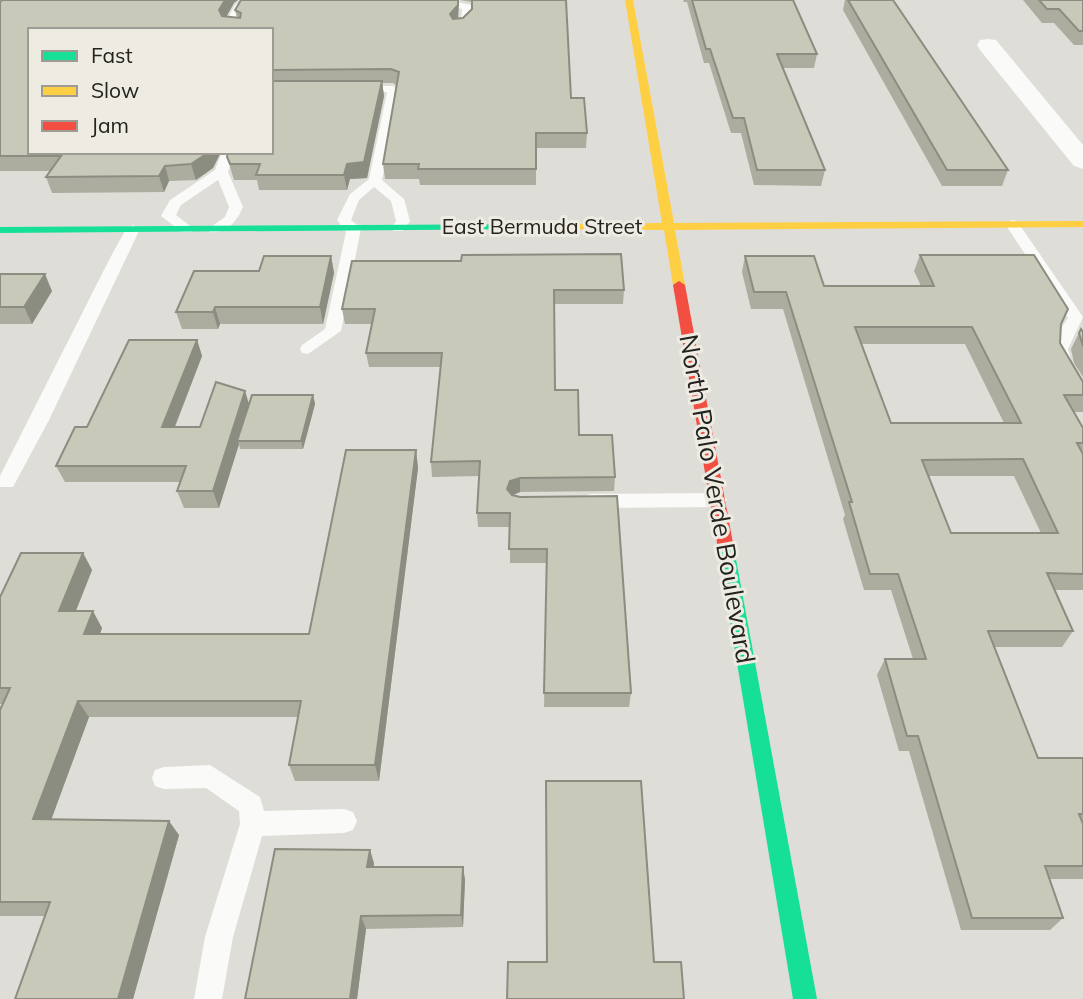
<svg xmlns="http://www.w3.org/2000/svg" width="1083" height="999" font-family="Mulish,sans-serif">
  <rect width="100%" height="100%" fill="#deddd8"/>
  <g fill="none" stroke-linecap="round" stroke-linejoin="round">
    <g fill="#fafaf9" fill-rule="evenodd">
      <path d="M243,0H255L243,9L235,24L243,29L225,27L224,25L235,5Z"/>
      <path d="M429,0H448L471,5V21L462,30H454L453,28L461,20L462,9Z"/>
      <path d="M356,86H393L399,89L382,180L404,199L410,221L403,231H393L391,228L396,221L391,201L374,187L359,200L351,220L361,228L341,331L308,354L302,353L300,349L302,345L325,329L346,232L337,220L350,194L369,179L387,92L352,91L350,89Z"/>
      <path d="M222,152H234L228,172L243,207C237,221 227,234 210,232L208,229L225,217L229,207L218,180L181,205L176,215L194,229L192,232H182L161,216L170,200L215,170Z"/>
      <path d="M1012,220L1017,221L1083,317L1068,349L1072,364L1083,381V400L1077,398C1055,364 1042,355 1068,318L1005,224Z"/>
      <path d="M133,225L140,229L49,420L13,487H0V476L109,260L126,229Z"/>
      <path d="M717,493L724,495L727,500L724,505L717,507L591,508L584,506L581,501L584,496L591,494Z"/>
      <path d="M210,765L260,797L264,811L344,809L353,812L357,821L353,830L344,833L262,836L233,937L222,999H194L205,937L240,824L239,811L206,788L164,789L155,786L152,778L155,770L164,767Z"/>
    </g>
    <path fill="#fafaf9" fill-rule="evenodd" d="M988,39L996,40L1083,145V169L1074,166L980,50L977,45L980,40Z"/>
    <g fill="#16e098" fill-rule="evenodd">
      <path d="M539,224L545,227L543,229L0,233V227Z"/>
      <path d="M725,537L731,539L733,543L817,999H793L717,543L719,539Z"/>
    </g>
    <path fill="#ffcf43" fill-rule="evenodd" d="M625,0H633L674,223L1083,221V227L675,230L685,285L679,289L673,285L664,230L535,229L533,227L539,224L662,223Z"/>
    <path fill="#f24e42" fill-rule="evenodd" d="M679,281L685,285L733,543L731,547H719L717,543L673,285Z"/>
  </g>
  <g fill="#acad9e" fill-rule="evenodd">
    <path d="M459,0L458,19L463,18L472,10V2L460,0H566L571,98L587,133L586,148H536V185H420L419,179H385L383,164L396,85L393,83H382L384,96L367,178L350,179L347,190H259L257,180H234L227,157L271,152V30L30,152H221L213,168L196,180L169,181L164,192L52,193L46,177L50,171H0V2L234,3L226,17L237,18L235,10Z"/>
    <path d="M683,0H793L817,54L814,68H783L825,170L821,186L754,185L741,133H731L709,63H704L687,2H684Z"/>
    <path d="M845,0H893L1008,170L1002,186H942L843,10Z"/>
    <path d="M1023,0H1083V45H1074L1054,23H1042Z"/>
    <path d="M920,255L1061,324L1060,343L1083,382V412H1074L1083,428V590H1054L1073,631L1062,647H995L1038,758H1083V879H1050L1063,918L1050,930H961L909,751H899L877,675L885,659H913L891,590H864L843,519L845,515L783,309H751L742,272L745,256L824,286H921L914,271ZM862,344H965L1004,423H891ZM929,476H1014L1041,533H951Z"/>
    <path d="M331,256L334,273L323,324H220L218,329H182L176,312L259,271Z"/>
    <path d="M352,261L624,290L623,304H554L555,390L579,435L615,477L614,491L520,492L512,495L520,497L631,693L629,707H544L547,563H510V527H478L477,513L480,476L432,477L431,462L441,367H369L366,353L372,324H345L342,309Z"/>
    <path d="M0,274L52,291L32,324H0Z"/>
    <path d="M1081,329L1083,332V377L1074,363L1071,349Z"/>
    <path d="M197,340L202,356L175,427H200L245,391L249,404L313,395L315,404L303,449H240L239,444L219,508H184L177,491L180,482H65L56,466Z"/>
    <path d="M416,450L418,468L379,781H295L289,765L298,717H89L51,819L179,835L133,999H15L45,916H0V710L3,704H0V597L83,553L92,570L76,611L102,628L100,634H309Z"/>
    <path d="M374,863L373,867H463L465,880L463,927L366,929L357,999H245Z"/>
  </g>
  <g fill="#8c8d81">
    <path d="M225,0H238L234,3L222,24L219,10Z"/>
    <path d="M459,0L458,19L450,28V14Z"/>
    <path d="M382,81L384,96L367,178L350,179L347,190L344,175L347,164Z"/>
    <path d="M209,152H221L213,168L196,180L191,164Z"/>
    <path d="M165,166L169,181L164,192L159,176Z"/>
    <path d="M331,256L334,273L323,324L320,307Z"/>
    <path d="M45,274L52,291L32,324L24,307Z"/>
    <path d="M215,307L220,324L218,329L213,312Z"/>
    <path d="M197,340L202,356L168,444L162,427Z"/>
    <path d="M245,391L250,408L237,441L239,444L219,508L213,491Z"/>
    <path d="M313,395L315,404L303,449L301,441Z"/>
    <path d="M416,450L418,468L379,781L375,765Z"/>
    <path d="M520,478V492L511,496L507,489L510,481Z"/>
    <path d="M83,553L92,570L69,628L59,611Z"/>
    <path d="M93,611L102,628L94,650L84,634Z"/>
    <path d="M78,701L89,717L46,834L33,819Z"/>
    <path d="M169,821L179,835L133,999H118Z"/>
    <path d="M370,850L374,863L372,880L367,867Z"/>
    <path d="M463,867L465,880L463,927L461,915Z"/>
    <path d="M361,916L366,929L357,999H350Z"/>
  </g>
  <g fill="#c8c9b8" stroke="#8c8d81" stroke-width="2" fill-rule="evenodd">
    <path d="M2,0H225L219,10L222,16L240,18L241,13L235,10L241,0H458V5L450,14L453,19L463,18L472,9V0H566L571,98H584L587,133H536V169H418L419,164H383L399,72L391,69L271,70V30H30V152H209L191,164L165,166L159,176L46,177L61,156H0V2Z"/>
    <path d="M692,0H793L817,54H777L825,170H757L744,118H733L710,49H706Z"/>
    <path d="M848,0H893L1008,170H947Z"/>
    <path d="M1039,0H1083V31H1079L1059,9H1047Z"/>
    <path d="M271,81H382L364,162L347,164L344,175H256L260,164H230L227,157L228,152H271Z"/>
    <path d="M621,254L624,290H554L555,390H578L579,435H612L615,477L520,478L510,481L507,489L512,495L520,497L617,496L631,693H544L547,549H509L510,513H477L480,461L431,462L442,353H366L375,309H342L352,261H461L462,255Z"/>
    <path d="M920,255H1034L1068,309L1061,324L1060,343L1083,382V395H1064L1083,428V443H1077L1083,454V574L1047,573L1073,631H988L1038,758H1083V814H1079L1083,824V866H1045L1063,918H972L918,736H907L885,659H926L898,574H870L849,502H852L786,292H754L745,256H814L824,286H934ZM855,327H972L1021,423H891ZM1023,459L1058,533H951L922,460Z"/>
    <path d="M264,256H331L320,307H215L213,312H176L194,271H259Z"/>
    <path d="M0,274H45L24,307H0Z"/>
    <path d="M1081,329L1083,332V346L1079,333Z"/>
    <path d="M129,340H197L162,427H200L216,382L245,391L213,491H177L186,466H56L75,427H87Z"/>
    <path d="M252,395H313L301,441H237Z"/>
    <path d="M346,450H416L375,765H289L301,701H78L33,819L169,821L118,999H15L50,902H0V710L10,688H0V597L21,553H83L59,611H93L84,634H309Z"/>
    <path d="M546,781H641L654,962H681L684,999H507L508,962H547Z"/>
    <path d="M275,849L370,850L367,867H463L461,915L361,916L350,999H245Z"/>
  </g>
  <g text-anchor="middle" stroke-width="6" stroke-linejoin="round" paint-order="stroke">
    <g font-size="21" fill="#24221f" stroke="#eeebe2">
      <text x="542" y="234">East Bermuda Street</text>
    </g>
    <g font-size="26" fill="#24221f" stroke="#eeebe2">
      <text transform="translate(717 499) rotate(80)" y="9">North Palo Verde Boulevard</text>
    </g>
  </g>
  <rect x="28" y="28" width="245" height="126" fill="#eeebe2" stroke="#9d9b94" stroke-width="2"/>
  <rect x="42" y="51" width="35" height="10" fill="#16e098" stroke="#9d9b94" stroke-width="2"/>
  <text x="91" y="63" font-size="21" fill="#24221f">Fast</text>
  <rect x="42" y="86" width="35" height="10" fill="#ffcf43" stroke="#9d9b94" stroke-width="2"/>
  <text x="91" y="98" font-size="21" fill="#24221f">Slow</text>
  <rect x="42" y="121" width="35" height="10" fill="#f24e42" stroke="#9d9b94" stroke-width="2"/>
  <text x="91" y="133" font-size="21" fill="#24221f">Jam</text>
</svg>
